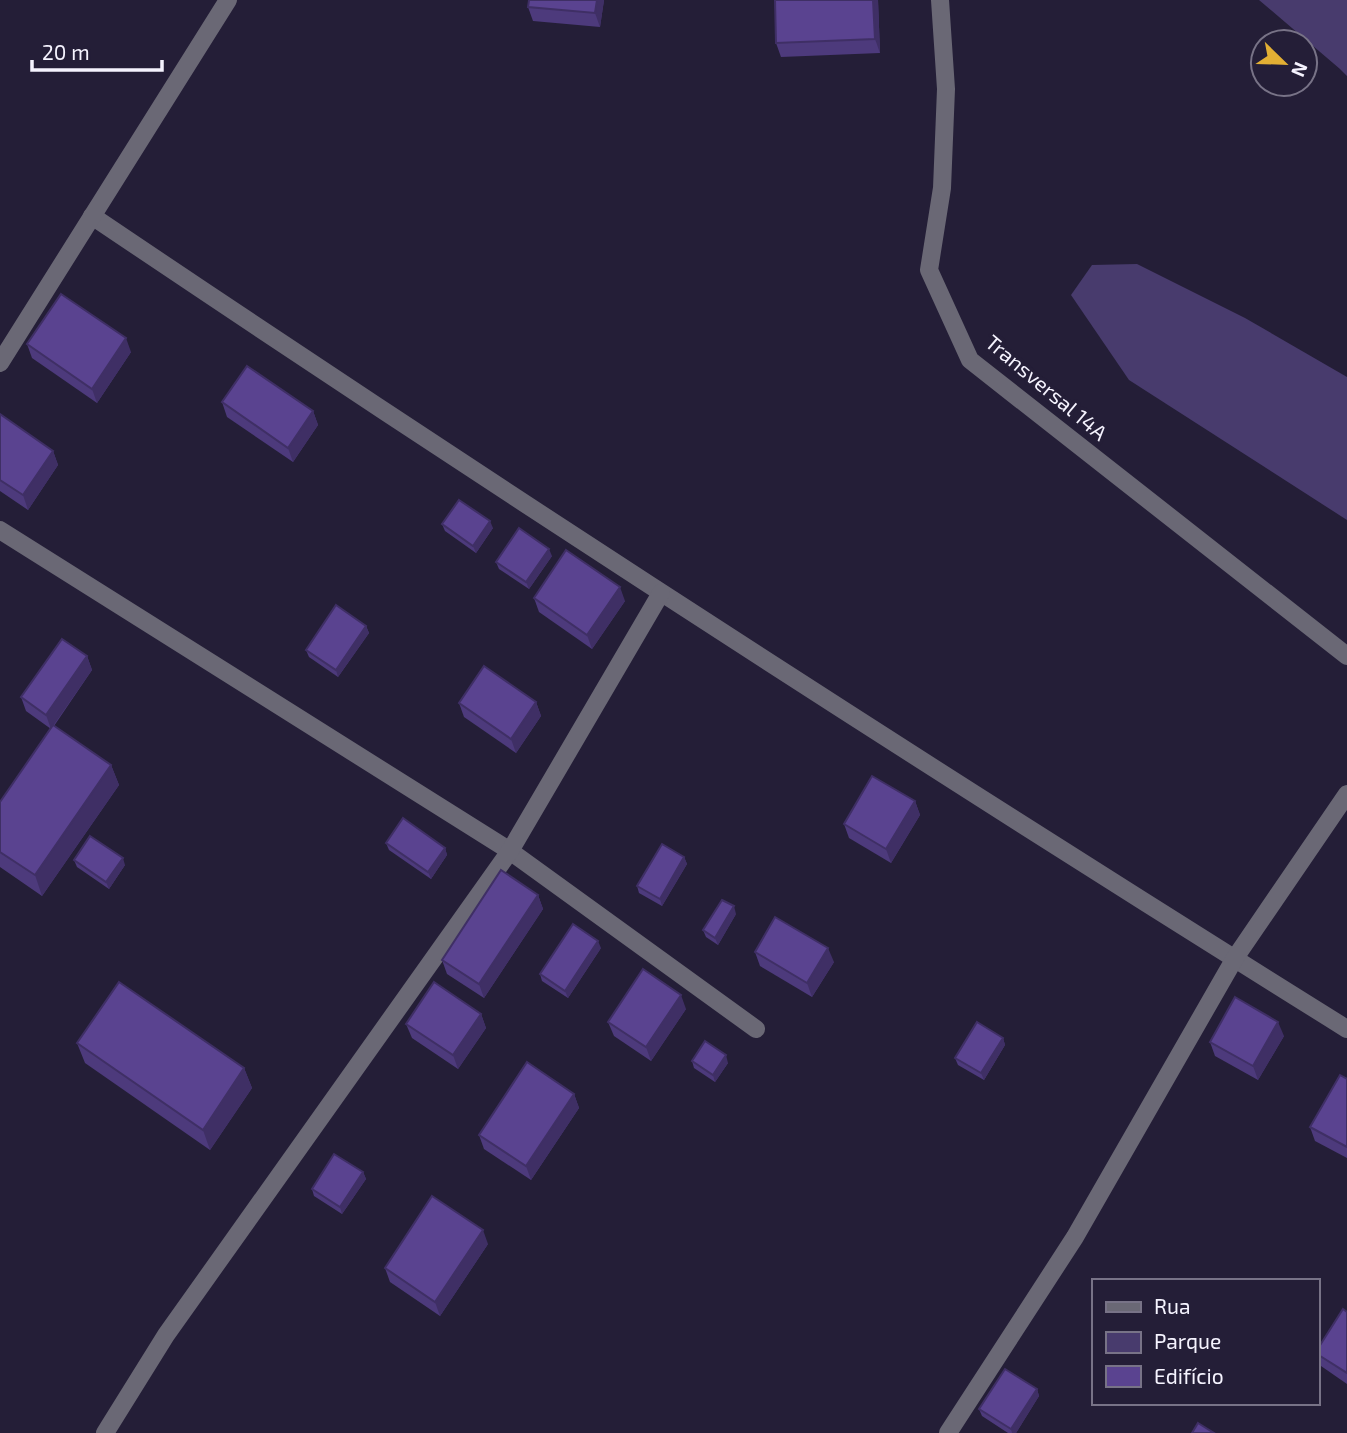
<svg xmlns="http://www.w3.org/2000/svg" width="1347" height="1433" font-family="'Exo 2',sans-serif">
  <rect width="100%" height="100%" fill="#241e37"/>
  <g fill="#483b6d">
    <path d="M1259,0H1347V76L1340,69Z"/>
    <path d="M1137,264L1245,318L1347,377V520L1129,380L1071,295L1092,265Z"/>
  </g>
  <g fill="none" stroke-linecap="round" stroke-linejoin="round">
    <g stroke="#6a6875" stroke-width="18">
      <path d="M940,0L946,89L942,188L929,270L970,360L1347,656"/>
      <path d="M92,216C506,495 924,765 1347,1029"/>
      <path d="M0,363L228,0"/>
      <path d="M0,530L510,851L756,1029"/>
      <path d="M105,1433L166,1335L510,851L661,593"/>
      <path d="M948,1433L1075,1237L1235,958L1347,794"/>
    </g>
  </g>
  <g fill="#4d3a7c">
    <path d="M529,0H604L600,27L533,21L528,7Z"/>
    <path d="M775,0H878L880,53L781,57L776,43Z"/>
    <path d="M27,344L131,352L97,403L32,358Z"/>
    <path d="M222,402L313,411L318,425L293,462L227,417Z"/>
    <path d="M0,414L53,451L58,465L28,510L0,491Z"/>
    <path d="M442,524L493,528L476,553L445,531Z"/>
    <path d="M552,556L529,589L499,569L496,562Z"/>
    <path d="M534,598L625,601L592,649L539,612Z"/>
    <path d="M366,626L369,633L338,677L309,657L306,650Z"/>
    <path d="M87,656L92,670L54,726L111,765L119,785L42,896L0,867V802L51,729L26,711L21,697Z"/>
    <path d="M536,702L541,716L516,753L464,717L459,703Z"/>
    <path d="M915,801L920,815L891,863L849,838L844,824Z"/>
    <path d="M386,843L445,848L447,855L431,879L389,850Z"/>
    <path d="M684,857L687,864L662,906L639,893L637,886Z"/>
    <path d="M74,860L125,865L109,889L77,867Z"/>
    <path d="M538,895L543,909L484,998L447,974L442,960Z"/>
    <path d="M736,914L718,945L706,937L703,930Z"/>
    <path d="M601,948L568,998L542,981L540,974Z"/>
    <path d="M755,952L834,962L812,997L760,966Z"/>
    <path d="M686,1009L651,1061L614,1036L608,1022Z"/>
    <path d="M481,1014L486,1028L458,1069L412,1038L406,1024Z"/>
    <path d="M1284,1036L1258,1080L1215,1056L1210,1042Z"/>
    <path d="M1003,1038L1005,1045L984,1080L958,1065L955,1058Z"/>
    <path d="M77,1043L244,1068L252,1088L210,1150L85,1063Z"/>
    <path d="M692,1061L728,1063L715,1082L694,1068Z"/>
    <path d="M1347,1079V1158L1315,1141L1310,1127Z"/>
    <path d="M574,1094L579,1108L531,1180L484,1149L479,1135Z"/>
    <path d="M363,1172L366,1179L342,1214L314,1196L312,1189Z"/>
    <path d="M488,1244L440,1316L390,1282L385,1268Z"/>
    <path d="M1347,1312V1384L1321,1366L1317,1357V1350Z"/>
    <path d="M1037,1389L1039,1396L1016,1433H1008L982,1416L979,1409Z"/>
  </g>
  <g fill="#3f2f65">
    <path d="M597,0H604L600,27L595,13Z"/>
    <path d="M873,0H878L880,53L875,39Z"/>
    <path d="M126,338L131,352L97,403L92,389Z"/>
    <path d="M313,411L318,425L293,462L288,448Z"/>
    <path d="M53,451L58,465L28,510L23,495Z"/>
    <path d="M490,521L493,528L476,553L473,546Z"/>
    <path d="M549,549L552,556L529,589L526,582Z"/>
    <path d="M620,587L625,601L592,649L587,635Z"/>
    <path d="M366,626L369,633L338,677L336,670Z"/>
    <path d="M87,656L92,670L51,729L46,715Z"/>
    <path d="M536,702L541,716L516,753L511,739Z"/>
    <path d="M111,765L119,785L42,896L35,875Z"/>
    <path d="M915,801L920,815L891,863L886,849Z"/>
    <path d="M445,848L447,855L431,879L428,872Z"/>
    <path d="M684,857L687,864L662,906L660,899Z"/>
    <path d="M123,858L125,865L109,889L106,882Z"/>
    <path d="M538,895L543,909L484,998L479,984Z"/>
    <path d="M734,906L736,914L718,945L715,938Z"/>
    <path d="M598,941L601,948L568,998L565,991Z"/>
    <path d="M828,948L834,962L812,997L807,983Z"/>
    <path d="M681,995L686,1009L651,1061L646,1047Z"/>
    <path d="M481,1014L486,1028L458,1069L453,1055Z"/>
    <path d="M1278,1022L1284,1036L1258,1080L1253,1066Z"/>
    <path d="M1003,1038L1005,1045L984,1080L981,1073Z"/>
    <path d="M726,1055L728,1063L715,1082L713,1075Z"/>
    <path d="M244,1068L252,1088L210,1150L203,1130Z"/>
    <path d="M574,1094L579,1108L531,1180L526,1166Z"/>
    <path d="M363,1172L366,1179L342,1214L340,1207Z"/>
    <path d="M483,1230L488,1244L440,1316L435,1302Z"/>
    <path d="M1037,1389L1039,1396L1016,1433H1012L1011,1429Z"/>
  </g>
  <g fill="#5a4390" stroke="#3f2f65" stroke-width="2">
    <path d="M529,0H597L595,13L528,7Z"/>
    <path d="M775,0H873L875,39L776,43Z"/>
    <path d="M61,294L126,338L92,389L27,344Z"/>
    <path d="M247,366L313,411L288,448L222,402Z"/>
    <path d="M0,414L53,451L23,495L0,480Z"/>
    <path d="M459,500L490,521L473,546L442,524Z"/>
    <path d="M519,528L549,549L526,582L496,562Z"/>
    <path d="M566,550L620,587L587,635L534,598Z"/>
    <path d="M336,605L366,626L336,670L306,650Z"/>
    <path d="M62,639L87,656L46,715L21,697Z"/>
    <path d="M484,666L536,702L511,739L459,703Z"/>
    <path d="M53,725L111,765L35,875L0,852V802Z"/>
    <path d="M872,776L915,801L886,849L844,824Z"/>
    <path d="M403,818L445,848L428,872L386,843Z"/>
    <path d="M90,836L123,858L106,882L74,860Z"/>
    <path d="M662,844L684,857L660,899L637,886Z"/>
    <path d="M501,870L538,895L479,984L442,960Z"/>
    <path d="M722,900L734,906L715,938L703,930Z"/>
    <path d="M775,917L828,948L807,983L755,952Z"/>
    <path d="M573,924L598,941L565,991L540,974Z"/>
    <path d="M643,969L681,995L646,1047L608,1022Z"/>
    <path d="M119,982L244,1068L203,1130L77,1043Z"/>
    <path d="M434,982L481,1014L453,1055L406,1024Z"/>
    <path d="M1235,997L1278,1022L1253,1066L1210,1042Z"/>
    <path d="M977,1022L1003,1038L981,1073L955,1058Z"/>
    <path d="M705,1041L726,1055L713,1075L692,1061Z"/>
    <path d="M527,1062L574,1094L526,1166L479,1135Z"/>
    <path d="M1340,1075L1347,1079V1147L1310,1127Z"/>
    <path d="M334,1154L363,1172L340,1207L312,1189Z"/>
    <path d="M432,1196L483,1230L435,1302L385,1268Z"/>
    <path d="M1343,1309L1347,1312V1373L1317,1354V1350Z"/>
    <path d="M1005,1369L1037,1389L1011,1429L979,1409Z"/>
    <path d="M1198,1423L1214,1433H1192Z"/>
  </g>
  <g text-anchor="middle" stroke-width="7" stroke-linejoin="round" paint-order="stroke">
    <g font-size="21" fill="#f5f3fe" stroke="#241e37">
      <text transform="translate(1046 388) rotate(40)" y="7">Transversal 14A</text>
    </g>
  </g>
  <rect x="1092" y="1279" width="228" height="126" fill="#241e37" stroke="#787387" stroke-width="2"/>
  <rect x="1106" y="1302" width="35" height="10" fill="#6a6875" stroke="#787387" stroke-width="2"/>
  <text x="1154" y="1314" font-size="21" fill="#f5f3fe">Rua</text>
  <rect x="1106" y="1332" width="35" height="21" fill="#483b6d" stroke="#787387" stroke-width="2"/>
  <text x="1154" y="1349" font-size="21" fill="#f5f3fe">Parque</text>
  <rect x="1106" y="1366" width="35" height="21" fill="#5a4390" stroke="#787387" stroke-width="2"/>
  <text x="1154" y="1384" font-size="21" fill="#f5f3fe">Edifício</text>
  <g transform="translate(1284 63) rotate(113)"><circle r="33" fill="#241e37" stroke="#787387" stroke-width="2"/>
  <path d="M0-5L12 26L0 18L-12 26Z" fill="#e2af34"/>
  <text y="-10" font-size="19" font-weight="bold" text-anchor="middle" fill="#f5f3fe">N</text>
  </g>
  <path d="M32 60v10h130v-10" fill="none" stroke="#f5f3fe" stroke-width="3.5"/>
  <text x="42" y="60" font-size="21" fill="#f5f3fe" stroke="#241e37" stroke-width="5" paint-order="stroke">20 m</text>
</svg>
